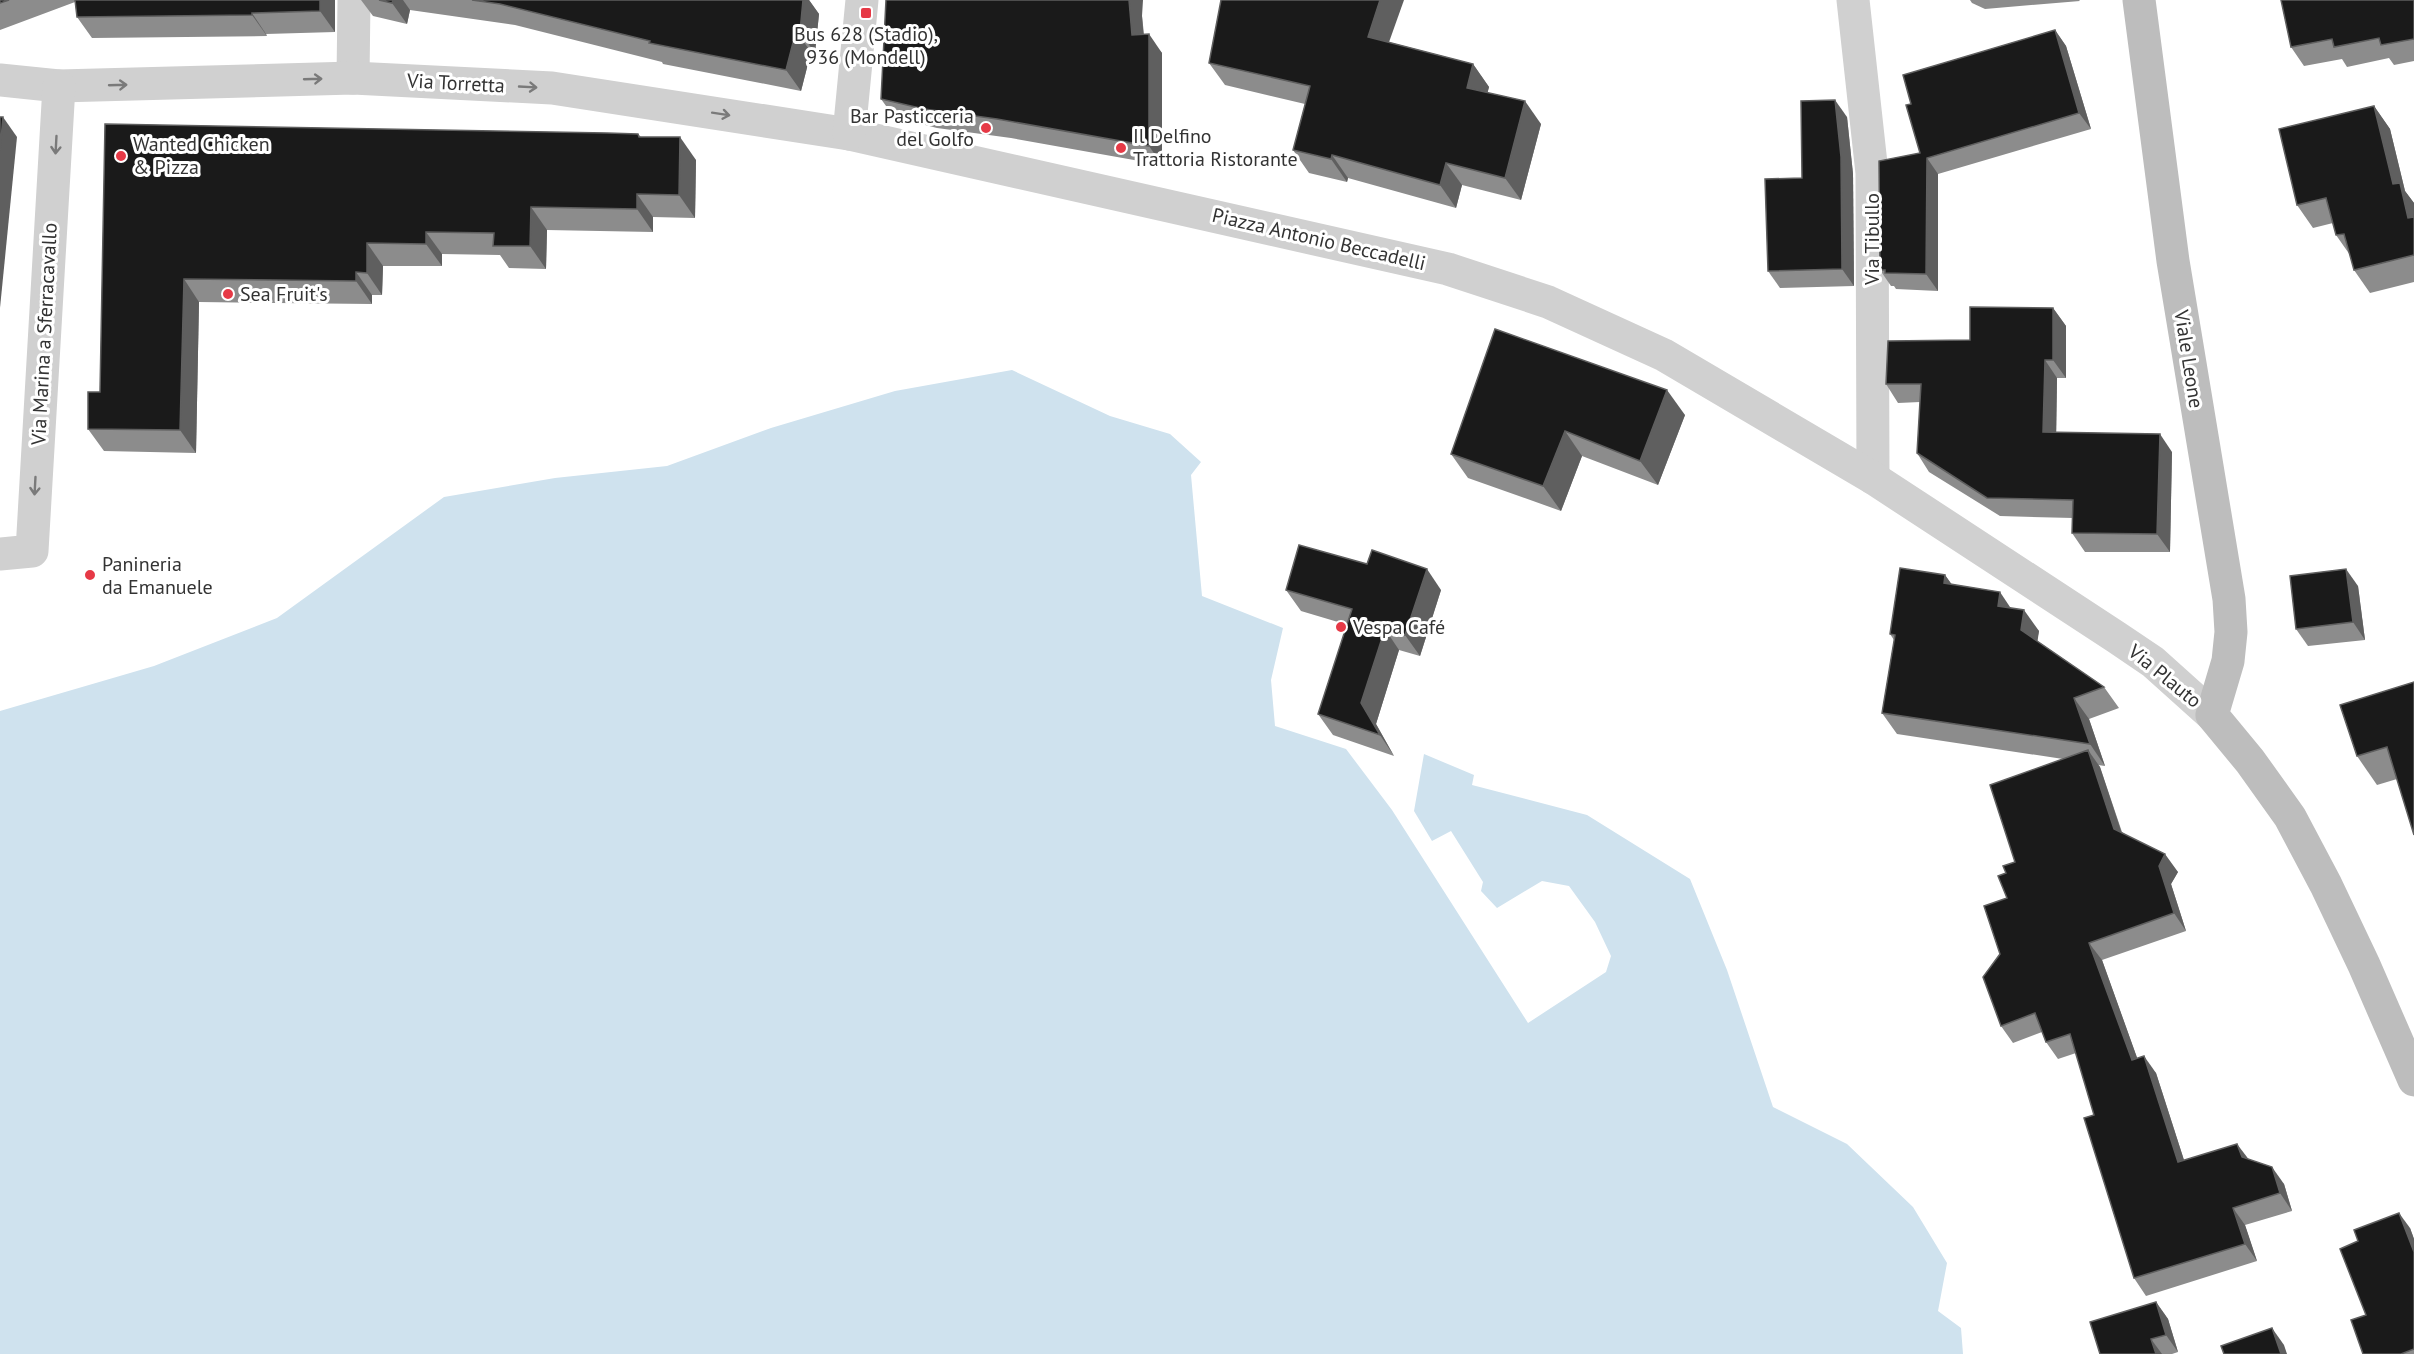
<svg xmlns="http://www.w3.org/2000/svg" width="2414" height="1354" font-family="'PT Sans',sans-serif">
  <rect width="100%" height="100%" fill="#fff"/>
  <path fill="#cfe2ee" d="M1012,370L1110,416L1170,434L1201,462L1191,475L1202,596L1283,628L1271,680L1275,726L1346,749L1392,810L1528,1023L1606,972L1611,956L1595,922L1569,886L1542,881L1497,908L1481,891L1483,882L1451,831L1432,841L1414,811L1424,754L1474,775L1472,785L1587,815L1690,879L1727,970L1773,1107L1847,1144L1913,1207L1947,1263L1938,1311L1961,1328L1963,1354H0V711L154,666L277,618L444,497L555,478L667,466L771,428L895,391Z"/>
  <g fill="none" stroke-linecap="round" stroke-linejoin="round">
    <g stroke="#d0d0d0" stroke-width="33">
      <path d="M1853,0L1872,173L1873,478"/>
      <path d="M353,78L354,0"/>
      <path d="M0,80L59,86L353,78L552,88L849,134L1448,269L1548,302L1664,355L1873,478L2116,637L2153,662L2212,715"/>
      <path d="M849,134L862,0"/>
      <path d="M0,554L32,551L59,86"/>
    </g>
    <path stroke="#bdbdbd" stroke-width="33" d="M2139,0L2173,261L2229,599L2231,632L2228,661L2212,715L2250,761L2290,817L2326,885L2364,965L2414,1080"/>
  </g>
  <g fill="#8c8c8c">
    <path d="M0,0H335V32L266,34L267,36L92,38L77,17L75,2L0,30Z"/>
    <path d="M361,0H809L819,14L815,53L811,52L801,91L663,64L662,62L515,25L410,10L407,24L373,16Z"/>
    <path d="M1970,0H2079L2080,1L1985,9L1972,3Z"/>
    <path d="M2414,0V61L2394,65L2389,58L2347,67L2342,59L2304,66L2291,47Z"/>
    <path d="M1142,16L1144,34L1162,53V165L1011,138L937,128L894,117L881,99Z"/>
    <path d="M2055,30L2066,46L2091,129L1938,174V291L1896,289L1894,286H1891L1880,270L1920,153Z"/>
    <path d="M1389,42L1473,64L1489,87L1487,93L1541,124L1521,200L1462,185L1456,208L1348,178L1347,182L1309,173L1293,150L1305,104L1225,85L1209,63Z"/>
    <path d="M2374,106L2390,129L2405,191L2414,203V282L2370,293L2354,270L2350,255L2336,235L2333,223L2313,228L2297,205Z"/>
    <path d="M1847,117L1853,174L1854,286L1780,288L1768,271L1802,178Z"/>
    <path d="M105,124L638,134L641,137L696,160L695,218L653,217V232L547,230L546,269L509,268L500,255L442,254V266H383L382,295H372V304L199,302L196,453L104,451L88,429L100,392Z"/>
    <path d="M2053,308L2066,326V378H2057L2056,432L2172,452L2170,552H2085L2072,533L2073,518L2000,516L1929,472L1917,453L1920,402L1898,403L1886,384L1970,340Z"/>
    <path d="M1495,329L1685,415L1658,485L1582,456L1561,511L1468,478L1451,454Z"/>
    <path d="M1945,575L1952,585L2011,608L2039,631L2037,641L2104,687L2119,708L2089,719L2105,766L2098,765L2100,767L2122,832L2178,872L2171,884L2186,931L2102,960L2137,1058L2156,1073L2184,1160L2248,1159L2284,1184L2292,1211L2245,1225L2257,1261L2146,1296L2134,1278L2094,1115L2076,1053L2058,1059L2046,1042L2042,1032L2013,1043L2001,1026L2000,954L2007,898L2006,873L2015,862L2063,759L1897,734L1882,713L1894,640L1890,634Z"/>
    <path d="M2358,586L2365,640L2308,646L2296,629Z"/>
    <path d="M1286,590H1441L1420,656L1399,650L1376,724L1394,756L1333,735L1318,714L1348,625L1301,611Z"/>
    <path d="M2414,682L2397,779L2377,785L2357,756Z"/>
    <path d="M2410,1228L2414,1239V1354H2363L2366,1315Z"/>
    <path d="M2156,1302L2168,1319L2178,1352L2172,1354H2100Z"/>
  </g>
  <g fill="#5f5f5f">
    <path d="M320,0H335V32L320,11Z"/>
    <path d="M393,0H403L410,10L407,24L392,3Z"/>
    <path d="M803,0H809L819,14L815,53L800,32Z"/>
    <path d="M1129,0H1143L1142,16L1145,54L1132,35Z"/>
    <path d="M1380,0H1404L1383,59L1368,37Z"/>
    <path d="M252,13L266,34L267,36L252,15Z"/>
    <path d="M2055,30L2066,46L2091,129L2079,113Z"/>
    <path d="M796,31L811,52L801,91L786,70Z"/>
    <path d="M1149,34L1162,53V165L1149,146Z"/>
    <path d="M1473,64L1489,87L1483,111L1467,88Z"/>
    <path d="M1835,100L1847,117L1853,174L1854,286L1842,269Z"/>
    <path d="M1525,101L1541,124L1521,200L1505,178Z"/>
    <path d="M2374,106L2390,129L2405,191L2414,203V226L2408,218L2393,184Z"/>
    <path d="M3,117L17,137L0,308V151Z"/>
    <path d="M680,137L696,160L695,218L679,195Z"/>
    <path d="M1332,155L1348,178L1347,182L1331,159Z"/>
    <path d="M1927,158L1938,174V291L1926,274Z"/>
    <path d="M1446,163L1462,185L1456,208L1440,185Z"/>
    <path d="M637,194L653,217V232L637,209Z"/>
    <path d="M531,207L547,230L546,269L530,246Z"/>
    <path d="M426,232L442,254V266L426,244Z"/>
    <path d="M367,243L383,266L382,295L367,273Z"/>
    <path d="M356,272L372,295V304L356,281Z"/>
    <path d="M184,279L199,302L196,453L180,430Z"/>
    <path d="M2053,308L2066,326V378L2053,360Z"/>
    <path d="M2045,360L2057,378L2056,450L2043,432Z"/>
    <path d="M1667,390L1685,415L1658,485L1640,461Z"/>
    <path d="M1565,431L1582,456L1561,511L1543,486Z"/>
    <path d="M2160,434L2172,452L2170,552L2157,534Z"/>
    <path d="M1427,569L1441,590L1420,656L1405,635Z"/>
    <path d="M2346,569L2358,586L2365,640L2353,622Z"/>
    <path d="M1945,575L1960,596L1944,583Z"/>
    <path d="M2000,592L2014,613L1998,606Z"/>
    <path d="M2024,610L2039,631L2036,651L2021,630Z"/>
    <path d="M1385,629L1399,650L1376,724L1394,756L1380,735L1361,703Z"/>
    <path d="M2074,698L2089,719L2105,766L2090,744Z"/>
    <path d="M2088,750L2100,767L2126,846L2114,829Z"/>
    <path d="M2165,854L2178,872L2171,884L2186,931L2174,913L2159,866Z"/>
    <path d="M2089,943L2102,960L2144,1077L2132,1060Z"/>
    <path d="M2144,1056L2156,1073L2190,1179L2178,1162Z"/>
    <path d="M2237,1144L2250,1161L2242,1157Z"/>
    <path d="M2272,1167L2284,1184L2292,1211L2280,1193Z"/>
    <path d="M2233,1208L2245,1225L2257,1261L2245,1244Z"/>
    <path d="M2399,1213L2410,1228L2414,1239V1252Z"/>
    <path d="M2156,1302L2168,1319L2178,1352L2166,1335Z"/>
    <path d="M2272,1328L2284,1345L2287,1354H2281Z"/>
    <path d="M2151,1339L2162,1354H2156Z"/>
  </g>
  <g fill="#1a1a1a" stroke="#5f5f5f" stroke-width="1.5">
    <path d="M0,0H9L0,3Z"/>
    <path d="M75,0H320V11L252,13V15L77,17Z"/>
    <path d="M379,0H393L392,3Z"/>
    <path d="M472,0H803L800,32L796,31L786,70L649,43L650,41L500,4Z"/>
    <path d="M886,0H1129L1132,35L1149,34V146L997,119L924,109L881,99Z"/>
    <path d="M1221,0H1380L1368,37L1473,64L1467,88L1525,101L1505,178L1446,163L1440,185L1332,155L1331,159L1293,150L1310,86L1209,63Z"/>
    <path d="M2281,0H2414V39L2381,45L2379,38L2334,47L2332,39L2291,47Z"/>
    <path d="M2055,30L2079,113L1927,158L1926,274L1885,273V270H1880L1879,161L1920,153L1906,105L1911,104L1903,75Z"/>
    <path d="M1835,100L1841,157L1842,269L1768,271L1765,179L1802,178L1801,101Z"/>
    <path d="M2374,106L2393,184L2400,183L2408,218L2414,217V255L2354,270L2344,234L2336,235L2326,198L2297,205L2279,129Z"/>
    <path d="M0,117H3L0,151Z"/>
    <path d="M105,124L607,133L638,134L639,137H680L679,195L637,194V209L531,207L530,246H493L494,233L426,232V244L367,243V273L356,272V281L184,279L180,430L88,429V392H100Z"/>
    <path d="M1970,307L2053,308V360H2045L2043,432L2160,434L2157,534L2072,533L2073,500L1987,498L1917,453L1921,384H1886L1888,341L1970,340Z"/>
    <path d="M1495,329L1667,390L1640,461L1565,431L1543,486L1451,454Z"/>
    <path d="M1299,545L1367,564L1372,550L1427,569L1405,635L1385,629L1361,703L1380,735L1318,714L1352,609L1286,590Z"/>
    <path d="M1900,568L1945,575L1944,583L2000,592L1998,606L2024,610L2021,630L2104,687L2074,698L2090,744L1882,713L1895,635L1890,634Z"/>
    <path d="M2346,569L2353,622L2296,629L2290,576Z"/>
    <path d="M2414,682V835L2387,747L2357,756L2340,705Z"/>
    <path d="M2088,750L2114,829L2165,854L2159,866L2174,913L2089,943L2132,1060L2144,1056L2178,1162L2237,1144L2242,1157L2272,1167L2280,1193L2233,1208L2245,1244L2134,1278L2084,1118L2094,1115L2070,1034L2046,1042L2035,1013L2001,1026L1983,977L2000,954L1984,906L2007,898L1998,876L2006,873L2003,866L2015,862L1990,785Z"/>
    <path d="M2399,1213L2414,1252V1349L2401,1354H2363L2351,1320L2366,1315L2340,1249L2358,1241L2354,1230Z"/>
    <path d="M2156,1302L2166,1335L2151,1339L2156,1354H2100L2090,1322Z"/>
    <path d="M2272,1328L2281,1354H2224L2221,1346Z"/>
  </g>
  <defs><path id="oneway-shaft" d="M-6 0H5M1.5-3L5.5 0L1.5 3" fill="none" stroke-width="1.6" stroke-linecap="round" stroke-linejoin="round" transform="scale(1.5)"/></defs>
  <g stroke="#7a7a7a">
    <use href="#oneway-shaft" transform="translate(313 79) rotate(-2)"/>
    <use href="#oneway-shaft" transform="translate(118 85) rotate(-2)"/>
    <use href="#oneway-shaft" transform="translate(528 87) rotate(3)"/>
    <use href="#oneway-shaft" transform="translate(721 114) rotate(9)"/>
    <use href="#oneway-shaft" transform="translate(56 145) rotate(93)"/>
    <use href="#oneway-shaft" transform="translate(35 486) rotate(93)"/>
  </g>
  <g fill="#e63946" stroke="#fff" stroke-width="2">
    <rect x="860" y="7" width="12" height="12" rx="3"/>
    <circle cx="986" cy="128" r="6"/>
    <circle cx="1121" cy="148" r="6"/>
    <circle cx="121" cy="156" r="6"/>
    <circle cx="228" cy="294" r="6"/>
    <circle cx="90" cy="575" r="6"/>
    <circle cx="1341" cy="627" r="6"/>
  </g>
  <g text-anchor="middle" stroke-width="6" stroke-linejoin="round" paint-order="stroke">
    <g font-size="20" fill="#333" stroke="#fff" text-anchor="start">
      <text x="866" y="41" text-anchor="middle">Bus 628 (Stadio),<tspan x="866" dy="23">936 (Mondell)</tspan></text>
      <text x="974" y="123" text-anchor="end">Bar Pasticceria<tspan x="974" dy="23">del Golfo</tspan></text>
      <text x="1133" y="143">Il Delfino<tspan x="1133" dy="23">Trattoria Ristorante</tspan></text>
      <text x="133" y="151">Wanted Chicken<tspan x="133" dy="23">&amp; Pizza</tspan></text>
      <text x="240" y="301">Sea Fruit's</text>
      <text x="102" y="571">Panineria<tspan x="102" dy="23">da Emanuele</tspan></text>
      <text x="1353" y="634">Vespa Café</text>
    </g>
    <g font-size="20" fill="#333" stroke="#fff">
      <text transform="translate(456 83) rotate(3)" y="7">Via Torretta</text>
      <text transform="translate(1319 239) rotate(13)" y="7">Piazza Antonio Beccadelli</text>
      <text transform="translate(1872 239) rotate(-90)" y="7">Via Tibullo</text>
      <text transform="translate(44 334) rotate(-87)" y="7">Via Marina a Sferracavallo</text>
      <text transform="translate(2189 359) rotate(81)" y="7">Viale Leone</text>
      <text transform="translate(2165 676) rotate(39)" y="7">Via Plauto</text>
    </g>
  </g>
</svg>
